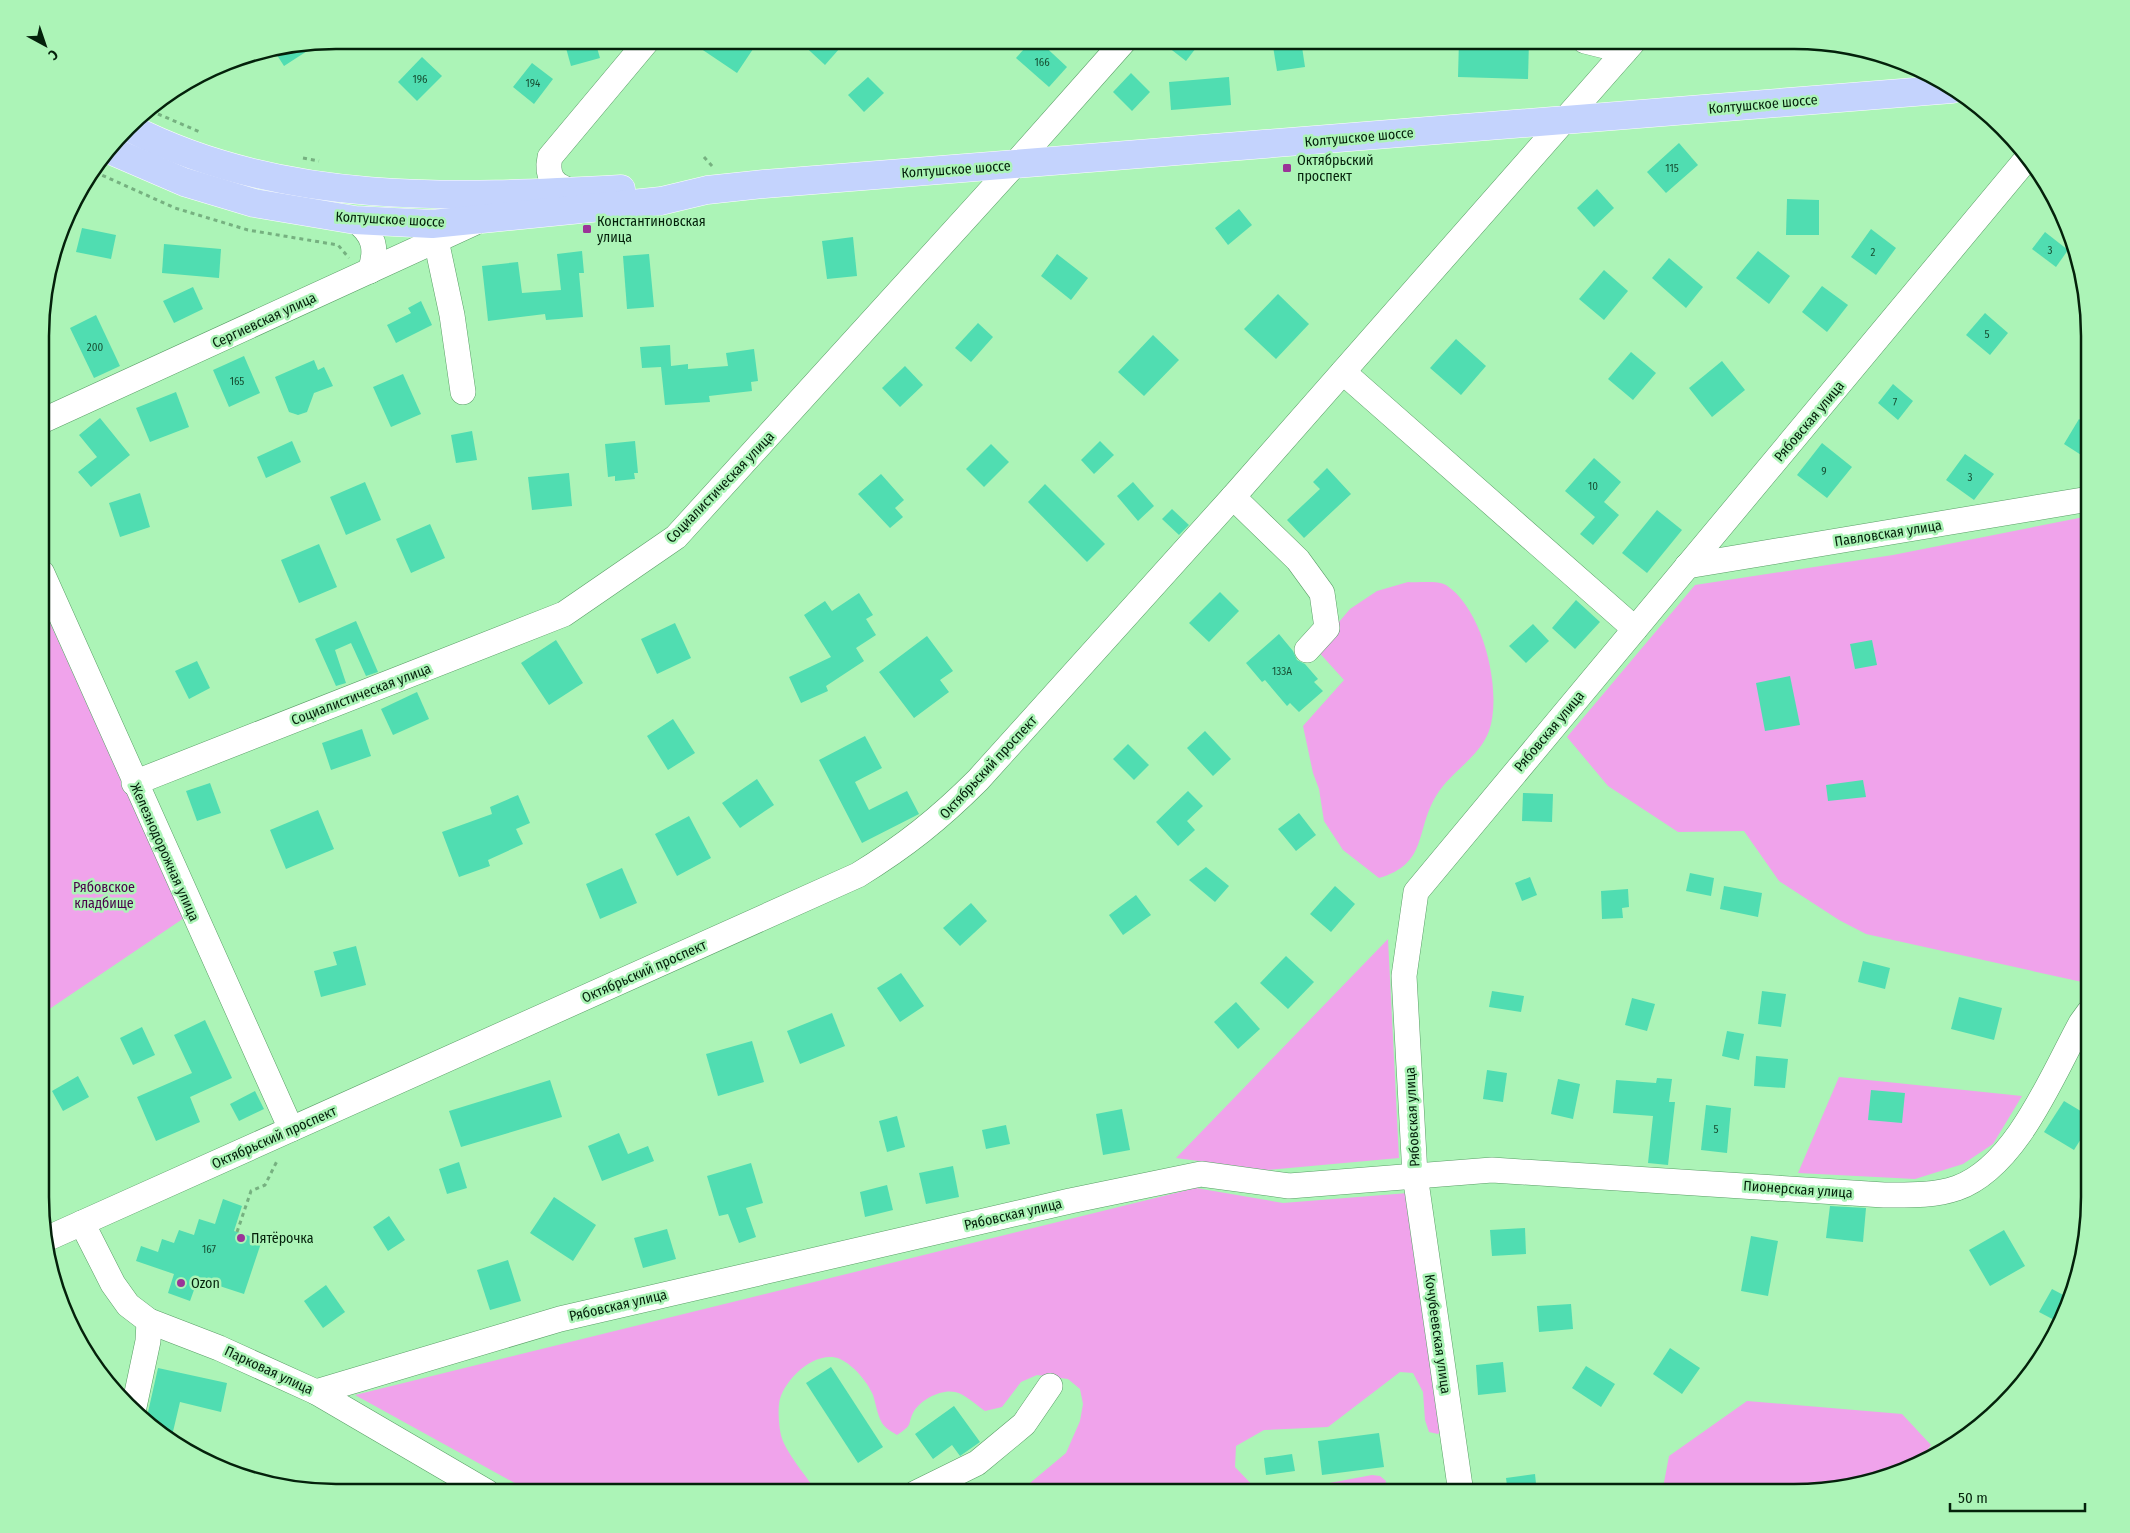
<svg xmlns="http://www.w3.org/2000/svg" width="2130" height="1533" font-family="'Fira Sans Condensed',sans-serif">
  <rect width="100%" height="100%" fill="#acf4b7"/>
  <g fill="#f0a3eb">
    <path d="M2089,516V976L2082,982L1866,934L1839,920L1779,881L1744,831L1678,832L1608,786L1567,737L1695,585L1893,555Z"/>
    <path d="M1408,582C1418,583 1437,580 1446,585C1483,609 1503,691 1489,731C1479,758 1450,772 1436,796C1415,831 1428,864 1379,878L1343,850L1324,821L1319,789L1313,773L1303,726L1344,680L1316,649L1350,609L1377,591Z"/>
    <path d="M42,605L184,918L42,1014Z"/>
    <path d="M1388,939L1399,1158L1267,1170L1176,1158Z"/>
    <path d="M1839,1077L2022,1096L1993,1144L1963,1164L1915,1179L1798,1173Z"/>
    <path d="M1196,1188L1283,1203L1408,1193L1444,1428L1438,1434L1429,1432L1425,1420L1423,1392L1413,1373L1400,1372L1328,1427L1264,1430L1236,1446L1235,1467L1260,1493H1018L1066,1453L1080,1421L1083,1404L1080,1389L1068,1379L1037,1375L1021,1382L1002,1407L985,1411C977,1406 964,1393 955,1392C941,1389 922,1399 914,1411C906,1426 915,1423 897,1435C892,1432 885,1428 882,1423C877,1414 876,1404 873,1395C867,1381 853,1365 840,1359C815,1349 782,1381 779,1404C778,1413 779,1427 781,1435C784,1450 808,1479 818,1493L531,1492L355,1395Z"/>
    <path d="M1747,1401L1902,1414L1931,1445L1917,1465L1870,1483L1794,1493H1662L1669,1456Z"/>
    <path d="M1372,1475L1380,1476L1386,1481L1384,1493H1322L1324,1484Z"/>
  </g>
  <g fill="#50ddb1">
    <path d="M688,40H759L737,73Z"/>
    <path d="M798,40H847L825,65Z"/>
    <path d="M1032,40H1038L1067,67L1049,87L1016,58Z"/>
    <path d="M1159,40H1202L1186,61Z"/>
    <path d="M1272,40H1301L1305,67L1277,71Z"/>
    <path d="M1459,40H1529L1528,79L1458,77Z"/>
    <path d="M595,41L600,58L571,66L566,48Z"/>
    <path d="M318,44L284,66L275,52L282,51Z"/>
    <path d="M422,57L442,76L417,101L398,82Z"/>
    <path d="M532,63L553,79L534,104L513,87Z"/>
    <path d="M1131,73L1150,92L1132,111L1113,92Z"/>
    <path d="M868,77L884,93L864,112L848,95Z"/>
    <path d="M1229,77L1231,105L1171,110L1169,82Z"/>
    <path d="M1679,143L1698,165L1666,193L1647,172Z"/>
    <path d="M1597,189L1614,208L1594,227L1577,208Z"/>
    <path d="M1787,199L1819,200V235H1786Z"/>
    <path d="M1239,209L1252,225L1228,245L1215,228Z"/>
    <path d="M82,228L116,235L111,259L76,252Z"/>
    <path d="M1871,229L1896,248L1876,275L1851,257Z"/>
    <path d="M2045,232L2068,250L2056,267L2032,249Z"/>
    <path d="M853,237L857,276L827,279L822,241Z"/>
    <path d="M164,244L221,249L219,278L162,273Z"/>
    <path d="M582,251L584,273H579L583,317L546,320L545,314L488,321L482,266L518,262L522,293L561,290L557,254Z"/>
    <path d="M1758,251L1790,276L1769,304L1736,278Z"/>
    <path d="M649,254L654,307L627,309L623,256Z"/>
    <path d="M1057,254L1088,278L1071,300L1041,276Z"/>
    <path d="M1669,258L1703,287L1686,308L1652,278Z"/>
    <path d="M1604,270L1628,291L1604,320L1579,299Z"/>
    <path d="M1822,286L1848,305L1827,332L1802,312Z"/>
    <path d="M193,287L203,309L174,323L163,301Z"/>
    <path d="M1278,294L1309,324L1276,359L1244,329Z"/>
    <path d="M421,301L432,325L396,343L387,325L411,313L408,308Z"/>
    <path d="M1985,313L2008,333L1990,355L1966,335Z"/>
    <path d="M96,315L120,366L94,378L70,328Z"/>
    <path d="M978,323L993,337L971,362L955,348Z"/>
    <path d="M1153,335L1179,360L1144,396L1118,372Z"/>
    <path d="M1456,339L1486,366L1461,395L1430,368Z"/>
    <path d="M670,345L671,366L688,364V369L728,366L726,353L754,349L758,381L751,382L752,391L709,396L710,402L665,405L661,367L642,368L640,347Z"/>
    <path d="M1631,352L1656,373L1633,400L1608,379Z"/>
    <path d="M244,356L260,393L229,407L213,370Z"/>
    <path d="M314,360L318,370L324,367L333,386L314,393L307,412L298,415L289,412L275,377Z"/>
    <path d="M1722,361L1745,390L1712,417L1689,388Z"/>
    <path d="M905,366L923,385L900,407L882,388Z"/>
    <path d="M403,374L421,414L391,427L373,387Z"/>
    <path d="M1893,384L1913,401L1898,420L1878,403Z"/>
    <path d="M176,392L189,427L150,442L136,408Z"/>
    <path d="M100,418L130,455L91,487L78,472L97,457L79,435Z"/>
    <path d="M2079,419L2089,426V460L2064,444Z"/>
    <path d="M472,431L477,460L456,463L451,435Z"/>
    <path d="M292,441L301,462L266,478L257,457Z"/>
    <path d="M635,441L638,473H634L635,479L615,481V476L608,477L605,444Z"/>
    <path d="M1100,441L1114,455L1094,474L1081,460Z"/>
    <path d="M1822,443L1852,467L1827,498L1797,475Z"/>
    <path d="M991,444L1009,462L984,487L966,469Z"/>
    <path d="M1965,454L1994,474L1974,500L1946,480Z"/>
    <path d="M1594,458L1621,482L1604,502L1619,515L1593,545L1580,534L1595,517L1565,491Z"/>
    <path d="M1327,468L1351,494L1304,538L1287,520L1320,489L1313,482Z"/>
    <path d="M569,473L572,506L532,510L528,477Z"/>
    <path d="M881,474L904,500L895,508L903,517L890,528L858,494Z"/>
    <path d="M365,482L381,520L346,535L330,497Z"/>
    <path d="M1133,482L1154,506L1138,521L1117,496Z"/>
    <path d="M1045,484L1105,544L1087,562L1028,502Z"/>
    <path d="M140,493L150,527L120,537L109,503Z"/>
    <path d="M1172,509L1189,525L1179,535L1162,519Z"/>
    <path d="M1657,510L1682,530L1647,573L1622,553Z"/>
    <path d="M430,524L445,558L411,573L396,539Z"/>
    <path d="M319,544L337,587L299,603L281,560Z"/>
    <path d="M1220,592L1239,611L1209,642L1189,623Z"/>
    <path d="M859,593L873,615L866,619L876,635L856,648L864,661L826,686L828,691L801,703L789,677L831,657L804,615L825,601L832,611Z"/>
    <path d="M1576,600L1600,622L1575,649L1552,628Z"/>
    <path d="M356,621L378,672L366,676L351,643L335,650L346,683L336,686L315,639Z"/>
    <path d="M675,623L691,658L657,674L641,639Z"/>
    <path d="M1533,624L1549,641L1526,663L1509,646Z"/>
    <path d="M1279,634L1293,651L1297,660L1305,664L1318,679L1314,682L1323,691L1299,712L1290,703L1287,706L1265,680L1262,682L1246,663Z"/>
    <path d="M927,636L953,671L940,680L949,692L914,718L879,672Z"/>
    <path d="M556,640L583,683L549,705L521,663Z"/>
    <path d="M1872,640L1877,665L1855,669L1850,644Z"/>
    <path d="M197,661L210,688L189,699L175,671Z"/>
    <path d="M1790,676L1800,725L1765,731L1756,683Z"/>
    <path d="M417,692L429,719L393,735L381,709Z"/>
    <path d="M673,719L695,753L668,770L647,736Z"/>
    <path d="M362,729L371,756L331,770L322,743Z"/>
    <path d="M1205,731L1231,759L1213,776L1187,748Z"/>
    <path d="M865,736L882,768L855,782L869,810L907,791L919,814L862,843L819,760Z"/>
    <path d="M1128,744L1149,765L1134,780L1113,759Z"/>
    <path d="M757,779L774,805L740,828L722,803Z"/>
    <path d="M1863,780L1866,797L1828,801L1826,785Z"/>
    <path d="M210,783L221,813L197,821L186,791Z"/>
    <path d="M1188,791L1203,806L1187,821L1195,830L1178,846L1156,822Z"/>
    <path d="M1523,793L1553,794L1552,822L1522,821Z"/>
    <path d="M518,795L530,823L516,829L523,844L488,860L490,866L459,877L442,832L492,814L490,807Z"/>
    <path d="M318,810L334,849L286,869L270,830Z"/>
    <path d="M1299,813L1316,835L1296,851L1278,829Z"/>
    <path d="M689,816L711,858L677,876L655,834Z"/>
    <path d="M1206,867L1229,886L1215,902L1189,880Z"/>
    <path d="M622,868L637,903L600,919L586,884Z"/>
    <path d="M1690,873L1714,878L1711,896L1686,891Z"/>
    <path d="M1530,877L1537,895L1522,901L1515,883Z"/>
    <path d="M1335,886L1355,904L1331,932L1310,914Z"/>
    <path d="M1724,886L1762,893L1758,917L1720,909Z"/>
    <path d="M1628,889L1629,907L1622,908L1623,918L1602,919L1601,891Z"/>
    <path d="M1136,895L1151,915L1123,935L1109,915Z"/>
    <path d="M971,903L987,921L960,946L943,928Z"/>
    <path d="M356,946L366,985L321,997L314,971L337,965L333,952Z"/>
    <path d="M1286,956L1314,982L1288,1009L1260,983Z"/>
    <path d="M1863,961L1890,968L1885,989L1858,982Z"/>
    <path d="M901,973L924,1006L900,1022L877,988Z"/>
    <path d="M1492,991L1524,996L1521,1012L1489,1007Z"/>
    <path d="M1762,991L1786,994L1781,1027L1758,1024Z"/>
    <path d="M1959,997L2002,1008L1994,1040L1951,1029Z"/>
    <path d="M1632,998L1655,1004L1647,1031L1625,1025Z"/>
    <path d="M1236,1002L1260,1029L1238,1049L1214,1022Z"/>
    <path d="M832,1013L845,1046L800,1064L787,1031Z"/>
    <path d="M205,1020L232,1078L190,1097L200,1122L156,1141L137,1097L192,1073L174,1035Z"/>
    <path d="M142,1027L155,1055L133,1065L120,1038Z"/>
    <path d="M1727,1031L1744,1034L1739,1060L1722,1056Z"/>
    <path d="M752,1041L764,1082L718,1096L706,1054Z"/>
    <path d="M1756,1056L1788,1059L1785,1088L1754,1086Z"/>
    <path d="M1487,1070L1507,1073L1503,1102L1483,1099Z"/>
    <path d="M78,1076L89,1097L63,1111L52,1091Z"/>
    <path d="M1657,1078L1672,1079L1669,1102H1675L1668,1165L1648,1163L1653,1116L1613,1113L1616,1080L1656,1083Z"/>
    <path d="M1558,1079L1580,1084L1573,1119L1551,1114Z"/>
    <path d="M550,1080L562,1117L461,1147L449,1111Z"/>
    <path d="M1871,1090L1905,1093L1902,1123L1868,1120Z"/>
    <path d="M255,1091L264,1109L239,1121L230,1104Z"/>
    <path d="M2064,1101L2089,1116V1126L2074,1150L2044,1132Z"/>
    <path d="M1706,1105L1731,1108L1727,1153L1701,1150Z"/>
    <path d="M1122,1109L1130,1150L1103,1155L1096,1114Z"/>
    <path d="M897,1116L905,1147L887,1152L879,1121Z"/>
    <path d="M1006,1125L1010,1144L986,1149L982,1130Z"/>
    <path d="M619,1133L628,1154L648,1146L654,1161L602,1181L588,1146Z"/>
    <path d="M459,1162L467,1188L447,1194L439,1169Z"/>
    <path d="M751,1163L763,1203L746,1208L756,1237L739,1243L728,1214L719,1216L707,1176Z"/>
    <path d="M953,1166L959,1197L926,1204L919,1173Z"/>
    <path d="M887,1185L893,1210L865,1217L860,1192Z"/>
    <path d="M554,1197L596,1225L573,1261L530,1233Z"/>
    <path d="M223,1199L242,1206L234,1231L262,1240L244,1294L198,1279L190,1301L168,1293L174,1274L136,1261L141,1246L158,1252L162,1239L174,1243L179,1230L194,1235L199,1219L215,1224Z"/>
    <path d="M1830,1206L1866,1208L1863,1242L1826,1238Z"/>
    <path d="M389,1216L405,1240L388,1251L373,1227Z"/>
    <path d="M1525,1228L1526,1254L1492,1256L1490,1230Z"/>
    <path d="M667,1229L676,1259L643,1268L634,1238Z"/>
    <path d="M2004,1230L2025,1266L1990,1286L1969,1250Z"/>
    <path d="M1751,1236L1778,1241L1768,1296L1741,1291Z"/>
    <path d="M508,1260L521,1301L490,1310L477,1270Z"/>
    <path d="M326,1285L345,1312L323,1328L304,1301Z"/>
    <path d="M2052,1289L2071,1299L2058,1322L2039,1312Z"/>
    <path d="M1571,1304L1573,1329L1539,1332L1537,1306Z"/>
    <path d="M1670,1348L1700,1368L1682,1394L1653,1374Z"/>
    <path d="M1503,1362L1506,1392L1478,1395L1476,1365Z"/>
    <path d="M1586,1366L1615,1384L1601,1407L1572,1388Z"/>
    <path d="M831,1367L883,1447L858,1463L806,1383Z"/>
    <path d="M158,1368L227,1383L221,1412L180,1402L171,1440L156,1432L146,1421Z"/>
    <path d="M954,1406L980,1442L960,1456L952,1445L933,1459L915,1434Z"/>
    <path d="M1379,1433L1384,1467L1322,1475L1318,1441Z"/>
    <path d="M1292,1454L1295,1471L1266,1475L1264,1458Z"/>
    <path d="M1535,1474L1537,1493H1508L1506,1478Z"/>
  </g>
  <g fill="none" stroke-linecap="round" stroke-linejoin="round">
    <defs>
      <g id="minor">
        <path d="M1585,41L1625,51"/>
        <path d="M572,191C553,186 546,176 550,157L648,40"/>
        <path d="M355,220C374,234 378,249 370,271"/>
        <path d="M436,240L452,315L463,392"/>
        <path d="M1343,372L1635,629"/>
        <path d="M42,421L474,223"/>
        <path d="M1233,497L1298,560L1322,593L1327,628L1307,650"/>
        <path d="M1687,566L2089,499"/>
        <path d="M42,573L291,1129"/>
        <path d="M134,783L564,614L676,537L1015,164L1125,40"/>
        <path d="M82,1223L113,1284L128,1305L149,1321L219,1348L316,1392L487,1492"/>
        <path d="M44,1240L858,875C905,846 939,819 978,780L1233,497L1634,41"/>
        <path d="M316,1392L560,1319L1070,1201L1201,1174L1289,1186L1492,1170L1884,1195C1908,1195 1934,1196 1957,1188C2016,1167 2052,1076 2081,1023L2089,1012"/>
        <path d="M134,1407L148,1341L149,1321"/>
        <path d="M916,1493L977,1463L1024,1424L1050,1386"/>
        <path d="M1461,1493L1415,1175L1404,976L1416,892L2029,156"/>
      </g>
      <g id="major">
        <path d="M130,128C282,206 455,198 621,189"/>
        <path d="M112,151L184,182L254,203L355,220L432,224L661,201L707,190L764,184L1952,89"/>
      </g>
    </defs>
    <use href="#minor" stroke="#599e66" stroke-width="26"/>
    <use href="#major" stroke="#fff" stroke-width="29"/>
    <g stroke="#76b180" stroke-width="3" stroke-dasharray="4 4" stroke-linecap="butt">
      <path d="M158,114L200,132"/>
      <path d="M704,157L713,167"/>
      <path d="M303,158L319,161"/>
      <path d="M95,172L175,208L248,230L338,245L349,258"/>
      <path d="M237,1232L251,1191L265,1185L278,1159"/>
    </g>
    <use href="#minor" stroke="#fff" stroke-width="25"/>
    <use href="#major" stroke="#c4d3fd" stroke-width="28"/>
  </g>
  <g fill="#9b3498" stroke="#acf4b7" stroke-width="2">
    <rect x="1282" y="163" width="10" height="10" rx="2.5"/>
    <rect x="582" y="224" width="10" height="10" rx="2.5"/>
    <circle cx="241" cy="1238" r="5"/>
    <circle cx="181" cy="1283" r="5"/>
  </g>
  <g text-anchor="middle" stroke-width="5" stroke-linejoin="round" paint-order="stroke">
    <g font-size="11" fill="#175034">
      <text x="1042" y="66">166</text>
      <text x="420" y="83">196</text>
      <text x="533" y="87">194</text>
      <text x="1672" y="172">115</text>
      <text x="2050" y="254">3</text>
      <text x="1873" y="256">2</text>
      <text x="1987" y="338">5</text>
      <text x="95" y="351">200</text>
      <text x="237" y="385">165</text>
      <text x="1895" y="406">7</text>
      <text x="1824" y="475">9</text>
      <text x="1970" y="481">3</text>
      <text x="1593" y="490">10</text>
      <text x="1282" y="675">133А</text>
      <text x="1716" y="1133">5</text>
      <text x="209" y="1253">167</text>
    </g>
    <g font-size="14" fill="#04210b" stroke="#acf4b7">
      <text transform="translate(1763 104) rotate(-5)" y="5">Колтушское шоссе</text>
      <text transform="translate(1359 137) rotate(-5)" y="5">Колтушское шоссе</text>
      <text transform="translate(956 169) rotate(-4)" y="5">Колтушское шоссе</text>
      <text transform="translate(390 219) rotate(3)" y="5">Колтушское шоссе</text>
      <text transform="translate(264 320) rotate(-25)" y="5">Сергиевская улица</text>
      <text transform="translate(1809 421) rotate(-50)" y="5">Рябовская улица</text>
      <text transform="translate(720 487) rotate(-46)" y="5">Социалистическая улица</text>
      <text transform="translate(1888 533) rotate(-9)" y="5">Павловская улица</text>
      <text transform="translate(361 694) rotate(-21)" y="5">Социалистическая улица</text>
      <text transform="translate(1549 731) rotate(-50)" y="5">Рябовская улица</text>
      <text transform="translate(988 767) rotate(-47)" y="5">Октябрьский проспект</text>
      <text transform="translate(165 852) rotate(66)" y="5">Железнодорожная улица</text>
      <text transform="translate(644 971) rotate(-24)" y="5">Октябрьский проспект</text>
      <text transform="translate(1412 1117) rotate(-93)" y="5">Рябовская улица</text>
      <text transform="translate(274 1137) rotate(-24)" y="5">Октябрьский проспект</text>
      <text transform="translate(1798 1189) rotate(4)" y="5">Пионерская улица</text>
      <text transform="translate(1013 1214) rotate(-13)" y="5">Рябовская улица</text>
      <text transform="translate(618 1305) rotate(-13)" y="5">Рябовская улица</text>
      <text transform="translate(1438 1334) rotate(82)" y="5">Кочубеевская улица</text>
      <text transform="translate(269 1370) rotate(25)" y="5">Парковая улица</text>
    </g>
    <g font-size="14" fill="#04210b" stroke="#acf4b7" text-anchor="start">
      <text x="1297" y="165">Октябрьский<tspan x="1297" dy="16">проспект</tspan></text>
      <text x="597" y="226">Константиновская<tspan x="597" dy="16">улица</tspan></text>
      <text x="251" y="1243">Пятёрочка</text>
      <text x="191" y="1288">Ozon</text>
    </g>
    <g font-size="14" fill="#490049" stroke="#acf4b7">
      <text x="104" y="892">Рябовское<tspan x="104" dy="16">кладбище</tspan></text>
    </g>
  </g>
  <path d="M0 0H2130V1533H0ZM336 49H1794A287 287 0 0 1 2081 336V1197A287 287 0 0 1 1794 1484H336A287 287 0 0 1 49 1197V336A287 287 0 0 1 336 49Z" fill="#acf4b7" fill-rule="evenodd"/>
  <path fill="none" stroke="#04210b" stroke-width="2.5" d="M336 49H1794A287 287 0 0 1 2081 336V1197A287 287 0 0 1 1794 1484H336A287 287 0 0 1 49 1197V336A287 287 0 0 1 336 49Z"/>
  <g transform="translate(45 45) rotate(140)" stroke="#acf4b7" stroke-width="4" paint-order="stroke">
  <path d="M0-4L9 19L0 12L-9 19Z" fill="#04210b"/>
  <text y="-8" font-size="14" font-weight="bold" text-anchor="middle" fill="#04210b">С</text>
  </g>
  <path d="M1950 1503v8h135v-8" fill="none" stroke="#04210b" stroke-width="2.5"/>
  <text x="1958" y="1503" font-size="15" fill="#04210b" stroke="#acf4b7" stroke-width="4" paint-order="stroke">50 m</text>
</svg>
